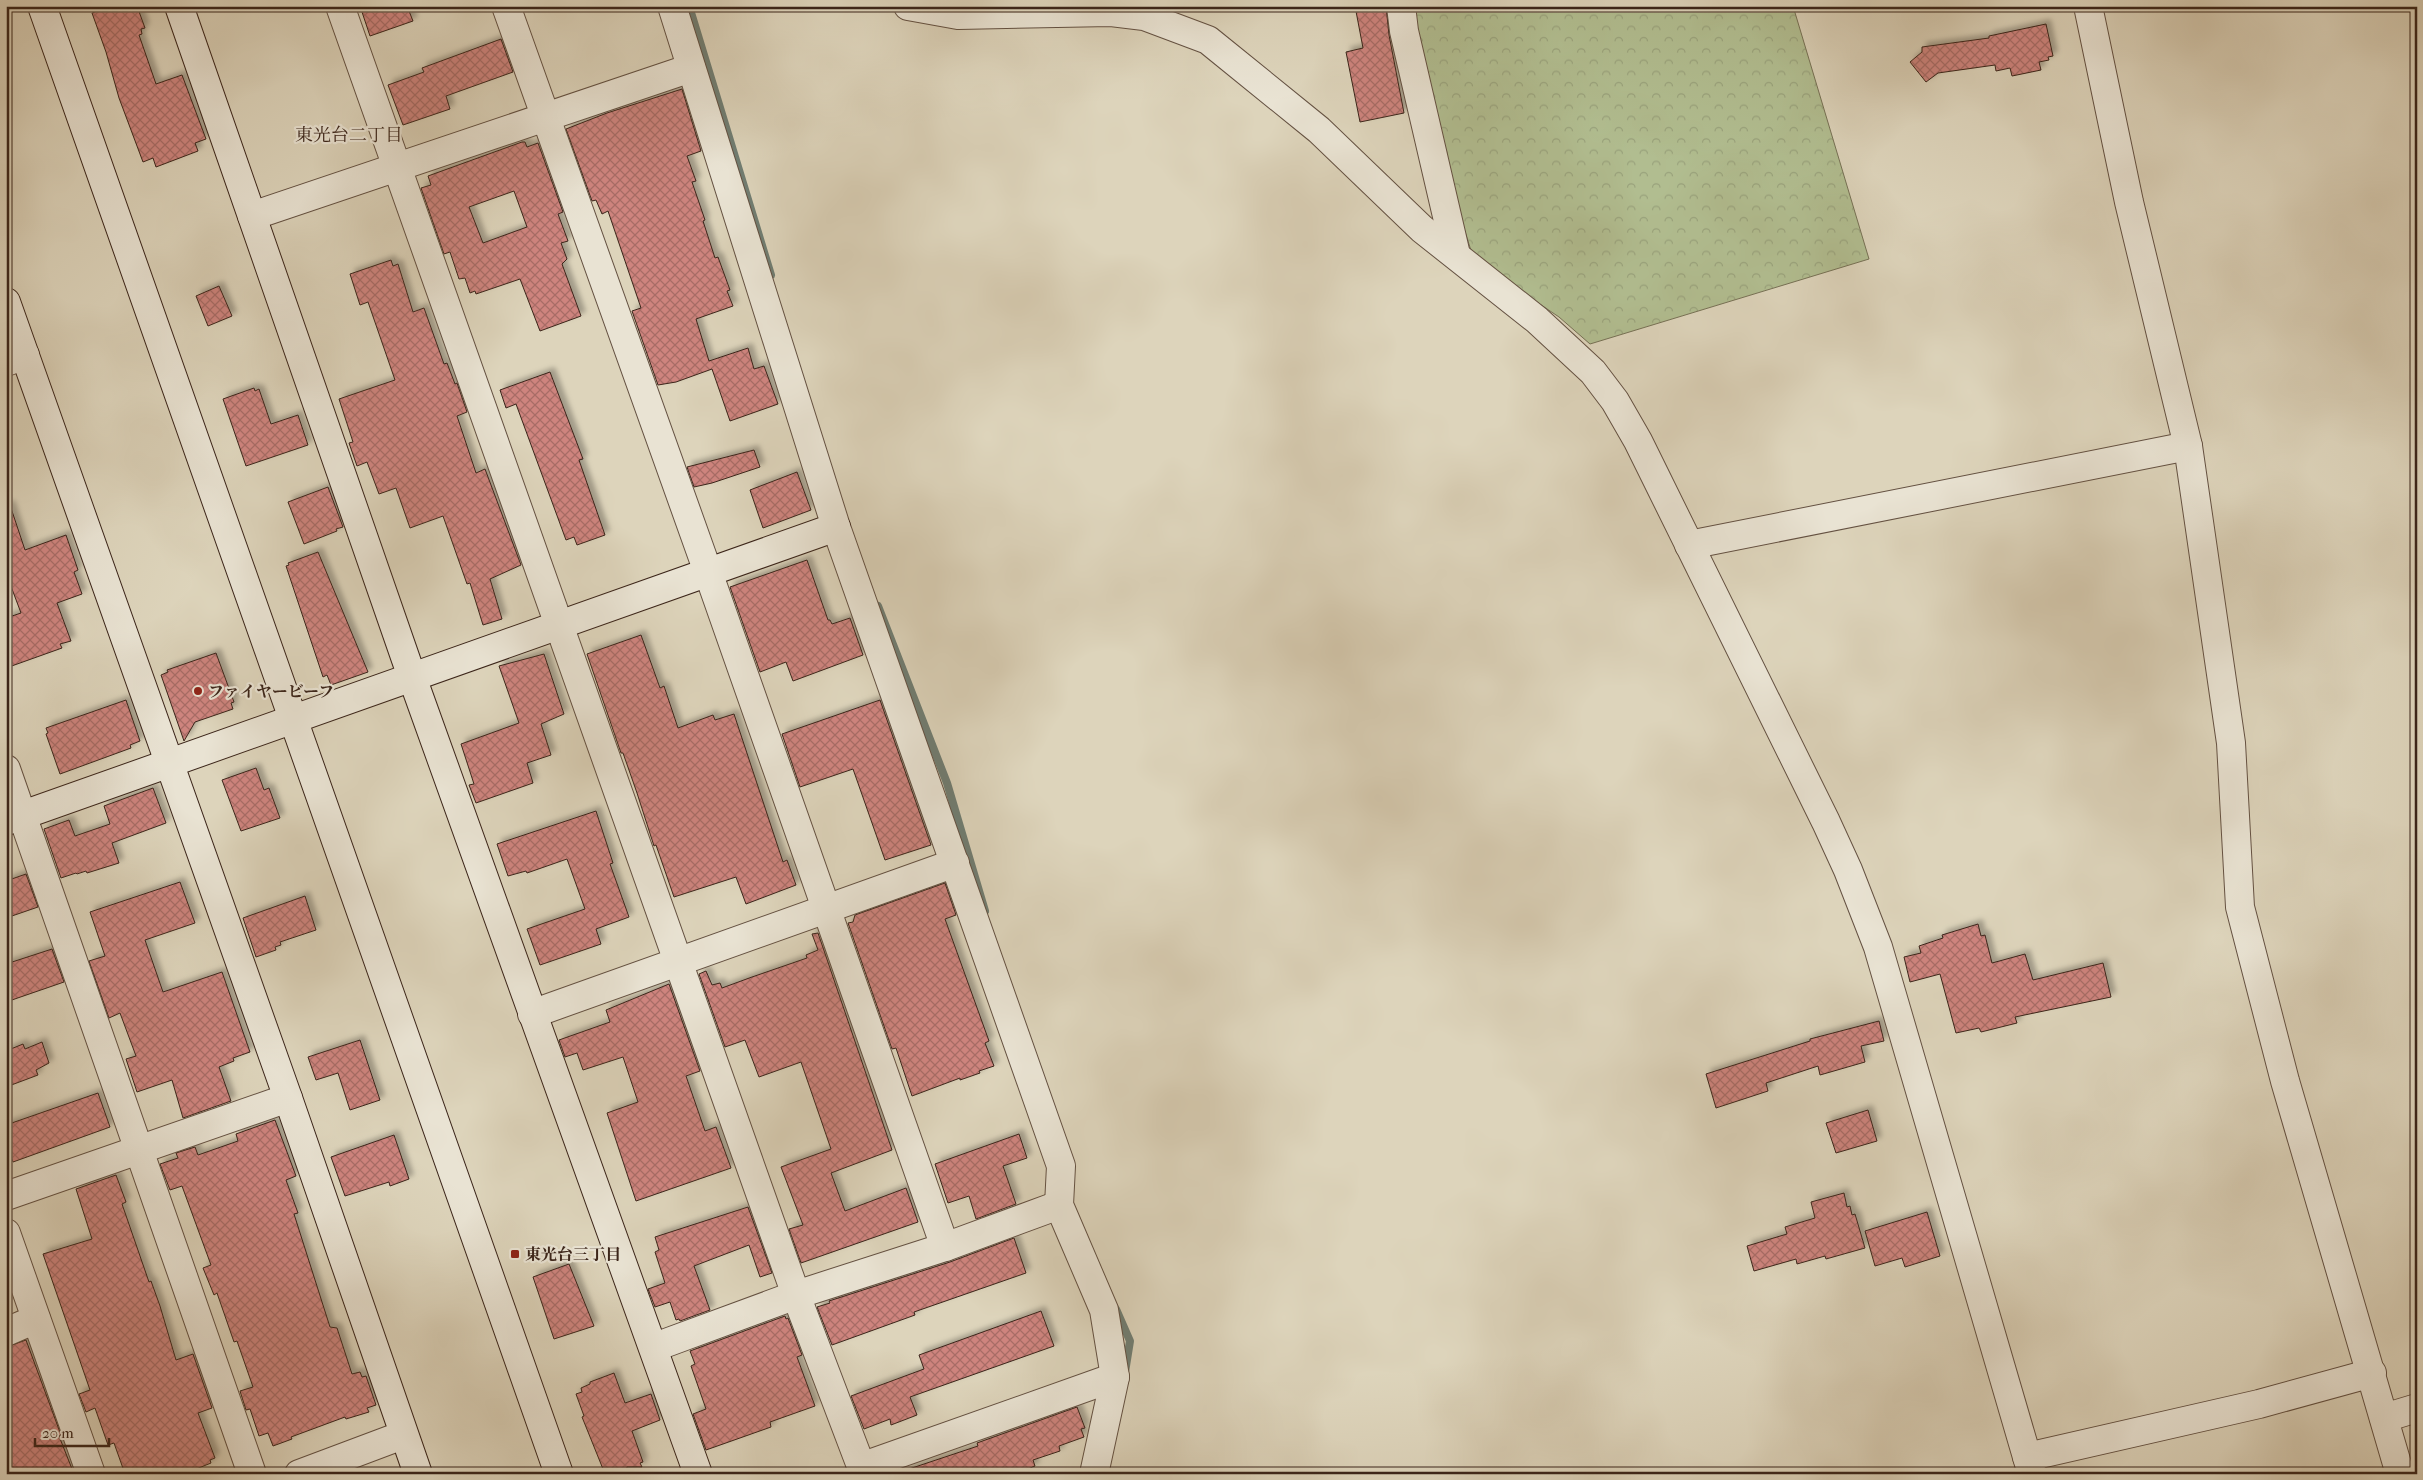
<svg xmlns="http://www.w3.org/2000/svg" width="2423" height="1480" font-family="'IM FELL French Canon','Noto Serif JP',serif">
  <defs>
    <pattern id="forest-crowns" width="20" height="18" patternUnits="userSpaceOnUse" patternTransform="scale(1.25)"><rect width="20" height="18" fill="#b1bd90"/><path d="M2 6a3 3 0 1 1 6 0M12 15a3 3 0 1 1 6 0" fill="none" stroke="#99a27c"/></pattern>
    <pattern id="building-cross-hatch" width="8" height="8" patternUnits="userSpaceOnUse" patternTransform="scale(1.25)"><rect width="8" height="8" fill="#ce847e"/><path d="M0 0l8 8M0 8l8-8" fill="none" stroke="#a86c66"/></pattern>
    <filter id="shadow"><feDropShadow dx="4.5" dy="-4.5" stdDeviation="2.5" flood-color="#0004"/></filter>
  </defs>
  <rect width="100%" height="100%" fill="#ddd4bb"/>
  <filter id="stains"><feTurbulence type="fractalNoise" baseFrequency=".004" numOctaves="4"/><feColorMatrix values="0 0 0 0 .2 0 0 0 0 .09 0 0 0 0 .02 0 0 0 .5 -.17"/></filter>
  <radialGradient id="worn" r=".72"><stop offset=".6" stop-color="#630" stop-opacity="0"/><stop offset="1" stop-color="#630" stop-opacity=".3"/></radialGradient>
  <path fill="url(#forest-crowns)" stroke="#767155" d="M1414,6H1793L1869,259L1590,344L1559,317L1474,260L1437,143Z"/>
  <g fill="none" stroke-linecap="round" stroke-linejoin="round">
    <g stroke="#707d72" stroke-width="8">
      <path d="M689,6L771,275"/>
      <path d="M878,606L947,783L985,911"/>
      <path d="M1116,1309L1130,1341L1125,1372"/>
    </g>
  </g>
  <g fill="url(#building-cross-hatch)" stroke="#3b251a" fill-rule="evenodd" filter="url(#shadow)">
    <path d="M111,6H137L145,28L141,29L142,34L139,35L156,84L182,75L206,139L195,143L198,151L156,167L153,158L143,162L119,98L106,52L92,13Z"/>
    <path d="M360,6H407L413,21L370,36Z"/>
    <path d="M1355,6H1386L1389,35L1404,113L1360,122L1346,52L1363,48Z"/>
    <path d="M2046,24L2053,56L2048,57L2049,60L2039,62L2041,70L2012,76L2010,68L1996,71L1995,65L1938,73L1926,82L1910,62L1922,52V47L1989,38V36Z"/>
    <path d="M501,39L513,72L446,96L450,109L403,125L388,85L424,72L422,68Z"/>
    <path d="M682,89L701,151L687,156L696,181L692,182L705,220L703,221L715,258L718,257L730,290L727,291L733,306L696,319L709,361L748,348L754,369L764,366L778,404L730,421L712,369L676,382L658,385L632,311L641,308L608,211L602,214L596,200L592,201L566,129L607,113Z"/>
    <path d="M522,142H525L527,147L538,143L563,212L558,214L568,241L561,243L567,259L562,264L581,316L540,331L520,279L476,294L475,291L470,293L465,278L459,279L450,252L444,254L421,188L431,185L428,176ZM514,191L527,227L483,243L469,207Z"/>
    <path d="M391,260L393,266L398,264L413,312L424,308L444,364L447,363L455,384L457,383L467,412L457,416L476,473L485,469L521,565L490,579L502,619L483,625L470,583L467,584L443,516L410,528L396,488L379,494L367,462L357,466L349,443L353,442L339,399L395,380L368,302L360,305L350,274Z"/>
    <path d="M219,286L232,316L208,326L196,296Z"/>
    <path d="M550,372L583,459L579,460L605,535L577,545L574,537L566,540L516,404L506,408L500,390Z"/>
    <path d="M254,388L255,391L259,389L271,424L298,415L308,445L246,466L223,399Z"/>
    <path d="M754,450L760,467L712,483L694,487L687,467Z"/>
    <path d="M797,472L811,510L763,528L750,490Z"/>
    <path d="M328,487L343,527L336,529L337,531L304,544L288,502Z"/>
    <path d="M10,505L25,550L66,535L78,570L74,572L82,594L57,603L71,641L60,644L62,648L6,668V618L21,613L6,573V506Z"/>
    <path d="M318,552L368,672L331,685L327,675L323,677L286,566L289,565L288,563Z"/>
    <path d="M807,560L828,620H830L832,624L850,618L863,655L793,681L786,662L760,672L730,587Z"/>
    <path d="M641,635L660,688L664,686L678,728L713,715L715,720L734,714L783,862L787,860L796,885L746,904L736,877L674,897L656,845L654,846L637,793L623,753H621L587,654Z"/>
    <path d="M216,653L234,702L231,703L233,709L195,722L184,741L161,675L168,672L167,670Z"/>
    <path d="M544,654L564,714L541,724L551,755L527,763L533,783L476,803L469,785L474,784L461,744L519,723L499,666Z"/>
    <path d="M126,700L140,741L130,745L131,748L60,774L46,734L48,733L46,728Z"/>
    <path d="M880,700L931,845L885,860L853,769L800,787L782,734Z"/>
    <path d="M256,768L264,790L269,788L280,818L241,831L222,780Z"/>
    <path d="M153,788L166,823L112,843L119,863L87,873L86,871L77,874L76,873L61,878L44,829L69,820L75,836L110,824L104,806Z"/>
    <path d="M596,811L613,863L610,864L629,917L596,929L601,944L540,965L527,929L585,909L567,859L527,873L526,871L508,876L497,844Z"/>
    <path d="M26,874L38,907L6,918V881Z"/>
    <path d="M180,882L195,923L145,940L163,992L222,972L250,1052L233,1058L234,1061L219,1067L231,1101L183,1118L172,1080L137,1092L126,1059L136,1056L120,1013L109,1018L89,961L105,956L90,912Z"/>
    <path d="M945,883L956,915L945,919L989,1041L985,1043L994,1066L979,1071L980,1073L960,1080V1078L912,1096L896,1048L892,1049L848,923L853,922L855,915Z"/>
    <path d="M305,896L316,930L280,942L281,945L275,947L276,950L256,957L243,918Z"/>
    <path d="M1978,924L1981,936L1985,935L1992,963L2025,954L2033,980L2103,963L2111,997L2015,1017L2017,1023L1981,1032L1979,1028L1956,1033L1940,974L1910,982L1904,957L1921,953L1919,946L1943,938L1942,935Z"/>
    <path d="M818,933L892,1150L831,1173L845,1211L906,1188L918,1222L801,1263L789,1229L803,1225L781,1167L831,1149L801,1062L759,1077L745,1040L725,1047L699,974L706,971L712,985L720,983L722,988L752,977L807,958L806,955L818,950L812,934Z"/>
    <path d="M52,949L64,982L6,1002V964Z"/>
    <path d="M669,984L700,1071L686,1076L705,1131L716,1127L731,1168L636,1201L607,1113L638,1102L623,1057L583,1070L577,1053L565,1057L559,1040L610,1022L606,1010Z"/>
    <path d="M1879,1021L1884,1041L1861,1046L1865,1062L1820,1075L1818,1066L1766,1083L1768,1091L1716,1108L1706,1074L1810,1041V1039Z"/>
    <path d="M360,1040L380,1100L350,1110L338,1073L316,1080L308,1057Z"/>
    <path d="M42,1042L49,1063L36,1070L38,1075L6,1087V1051L23,1044L25,1049Z"/>
    <path d="M98,1093L110,1127L13,1162L6,1145V1125Z"/>
    <path d="M1868,1110L1877,1141L1836,1153L1826,1123Z"/>
    <path d="M275,1120L296,1176L286,1180L298,1213L294,1214L330,1327L337,1328L352,1374L360,1372L362,1377L366,1376L376,1405L367,1408L369,1412L346,1419L345,1417L291,1437L292,1439L273,1446L268,1433L259,1436L250,1409L246,1410L240,1391L253,1387L237,1341L234,1342L217,1293L214,1295L203,1268L211,1265L182,1186L170,1190L160,1164L178,1158L176,1153L195,1147L198,1155L238,1141L236,1134Z"/>
    <path d="M1019,1134L1027,1158L1003,1166L1016,1204L976,1219L969,1196L948,1203L935,1164Z"/>
    <path d="M394,1135L409,1179L390,1186L389,1182L345,1196L331,1157Z"/>
    <path d="M116,1175L126,1202L122,1204L149,1282L151,1281L160,1306L176,1360L193,1354L212,1408L198,1413L215,1458L210,1460L211,1463L184,1474H125L114,1443L108,1445L95,1408L86,1412L79,1394L90,1390L43,1254L92,1239L76,1189Z"/>
    <path d="M1844,1193L1847,1207L1850,1206L1852,1215L1855,1214L1865,1248L1826,1259L1825,1256L1797,1264L1796,1259L1754,1271L1747,1246L1787,1234L1785,1227L1815,1218L1811,1202Z"/>
    <path d="M748,1207L772,1273L760,1277L749,1245L694,1266L710,1310L680,1321L679,1319L676,1320L670,1302L655,1307L648,1289L665,1283L655,1252L659,1250L655,1237Z"/>
    <path d="M1927,1212L1940,1256L1905,1267L1902,1258L1875,1266L1865,1231Z"/>
    <path d="M1014,1238L1026,1273L914,1312L915,1315L832,1345L817,1307L830,1303L829,1301L950,1262Z"/>
    <path d="M569,1264L594,1326L554,1339L533,1277Z"/>
    <path d="M1041,1311L1054,1346L910,1397L917,1415L891,1425L890,1419L864,1429L851,1396L924,1369L919,1355Z"/>
    <path d="M785,1316L786,1319L788,1318L802,1355L797,1357L815,1406L770,1422L771,1427L706,1450L693,1414L706,1409L691,1366L695,1364L690,1351Z"/>
    <path d="M26,1340L61,1435L59,1436L74,1474H6V1347Z"/>
    <path d="M614,1373L625,1403L651,1394L660,1420L632,1431L643,1462L640,1463L642,1467H627V1474H605L582,1417L584,1416L576,1394L582,1392L581,1388L590,1384V1382Z"/>
    <path d="M1077,1407L1085,1428L1081,1429L1084,1437L1059,1446L1060,1451L1033,1460L1035,1466L1016,1474H906V1470L978,1446L977,1443Z"/>
  </g>
  <g fill="none" stroke-linecap="round" stroke-linejoin="round">
    <defs>
      <g id="street">
        <path d="M340,6L796,1295L864,1474"/>
        <path d="M506,6L708,572L945,1247"/>
        <path d="M672,6L836,527L1061,1166L1059,1205L1104,1310L1115,1377L1094,1474"/>
        <path d="M908,6L958,15L1111,12L1144,16L1208,40L1319,130L1422,229L1537,320L1593,372L1615,401L1638,441L1826,822L1848,870L1878,947L2032,1474"/>
        <path d="M1401,6L1404,31L1456,255"/>
        <path d="M2088,6L2129,202L2188,446L2231,743L2240,907L2285,1081L2400,1474"/>
        <path d="M252,216L691,68"/>
        <path d="M6,362L25,355"/>
        <path d="M1689,545L2188,446"/>
        <path d="M6,769L252,1474"/>
        <path d="M532,1014L955,863"/>
        <path d="M6,1196L288,1098"/>
        <path d="M6,1233L91,1474"/>
        <path d="M6,1332L36,1319"/>
        <path d="M655,1347L796,1295L945,1247L1059,1205"/>
        <path d="M2384,1418L2417,1408"/>
        <path d="M2027,1457L2259,1404L2372,1373"/>
        <path d="M861,1467L1115,1377"/>
        <path d="M299,1474L403,1435"/>
      </g>
      <g id="secondary">
        <path d="M42,6L559,1474"/>
        <path d="M179,6L412,677L698,1474"/>
        <path d="M6,302L288,1098L418,1474"/>
        <path d="M6,821L836,527"/>
      </g>
    </defs>
    <use href="#street" stroke="#645142" stroke-width="30"/>
    <use href="#secondary" stroke="#3b251a" stroke-width="30"/>
    <use href="#street" stroke="#e9e3d3" stroke-width="28"/>
    <use href="#secondary" stroke="#e9e3d3" stroke-width="28"/>
  </g>
  <g fill="#8f2418" stroke="#e9e3d3" stroke-width="2">
    <circle cx="198" cy="691" r="5"/>
    <rect x="510" y="1249" width="10" height="10" rx="2.5"/>
  </g>
  <g text-anchor="middle" stroke-width="4.5" stroke-linejoin="round" paint-order="stroke">
    <g font-size="16" font-weight="bold" fill="#3b251a" stroke="#e9e3d3" text-anchor="start">
      <text x="208" y="697">ファイヤービーフ</text>
      <text x="525" y="1260">東光台三丁目</text>
    </g>
    <g font-size="18" fill="#3b251a" stroke="#e9e3d3">
      <text x="349" y="141">東光台二丁目</text>
    </g>
  </g>
  <rect width="2423" height="1480" fill="none" stroke="#ddd4bb" stroke-width="25"/>
  <rect x="8" y="8" width="2408" height="1465" fill="none" stroke="#3b251a" stroke-width="2.5"/>
  <rect x="12" y="12" width="2398" height="1455" fill="none" stroke="#3b251a"/>
  <path d="M35 1438v8h74v-8" fill="none" stroke="#3b251a" stroke-width="2.5"/>
  <text x="42" y="1438" font-size="15" fill="#3b251a" stroke="#e9e3d3" stroke-width="4" paint-order="stroke">20 m</text>
  <rect width="100%" height="100%" filter="url(#stains)"/>
  <rect width="100%" height="100%" fill="url(#worn)"/>
</svg>
